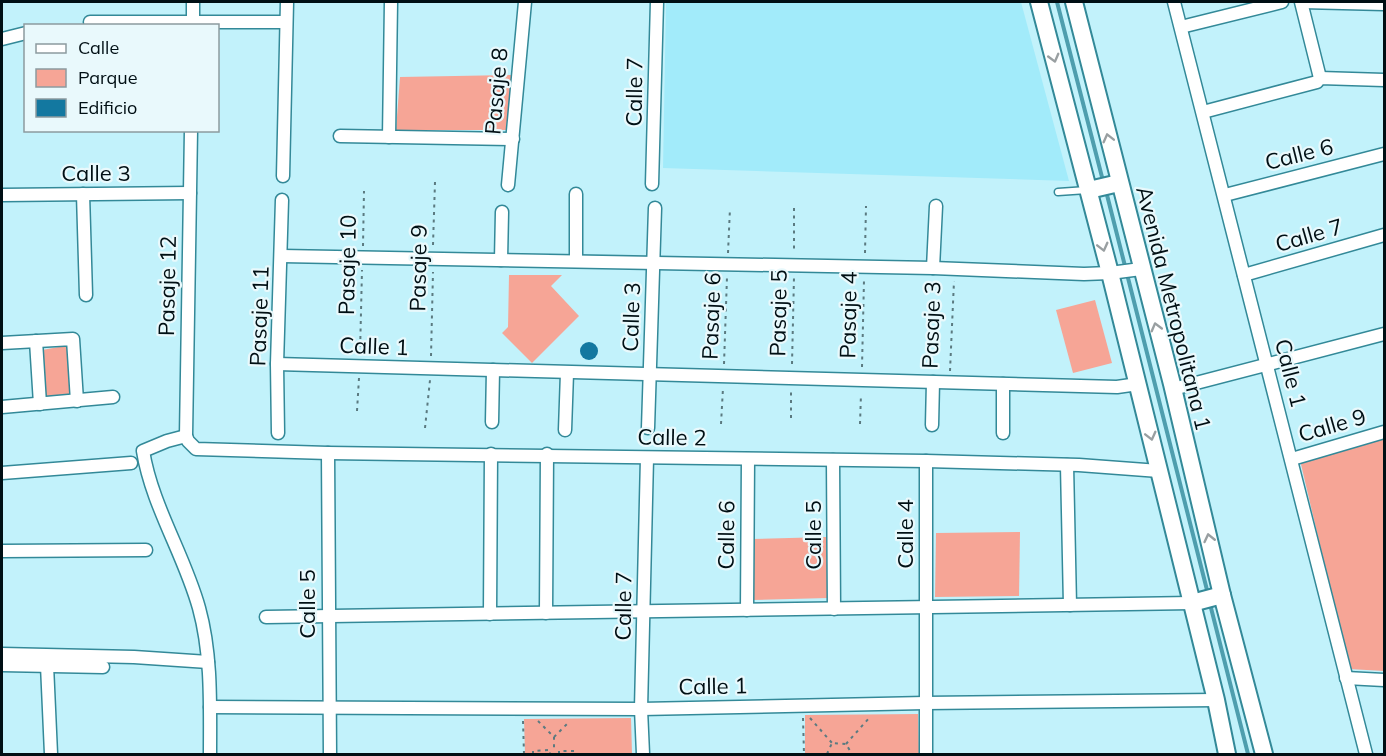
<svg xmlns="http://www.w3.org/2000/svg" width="1386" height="756" font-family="Mulish,sans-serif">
  <rect width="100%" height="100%" fill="#c2f2fb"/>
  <path fill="#a2ebfa" d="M666,2H1021L1069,181L663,168Z"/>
  <g fill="#f6a596">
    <path d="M512,75L506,130H396L400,77Z"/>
    <path d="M509,275H562L551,286L579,316L532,363L502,333L508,327Z"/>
    <path d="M1095,300L1112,363L1073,373L1056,310Z"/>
    <path d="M70,345L73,397L45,399L42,350Z"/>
    <path d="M1384,438V671L1349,669L1300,460Z"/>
    <path d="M1020,532L1019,596L935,597L936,533Z"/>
    <path d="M826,537L828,598L753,600L752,539Z"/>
    <path d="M918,714L919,754H805V715Z"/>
    <path d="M631,718L632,754H525L524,719Z"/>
  </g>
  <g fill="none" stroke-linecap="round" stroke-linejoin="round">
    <g stroke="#4e9eae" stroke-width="4">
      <path d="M1057,2L1103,181"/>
      <path d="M1106,191L1208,594"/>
      <path d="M1210,604L1248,754"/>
    </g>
  </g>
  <circle fill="#1378a0" cx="589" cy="351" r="9"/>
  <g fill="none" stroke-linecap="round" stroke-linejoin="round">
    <defs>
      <path id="service" d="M1058,192L1087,190"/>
      <g id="minor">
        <path d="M193,2V26"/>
        <path d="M1174,2L1366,754"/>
        <path d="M1301,2L1320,78"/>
        <path d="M1302,2L1384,4"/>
        <path d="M90,22H286"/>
        <path d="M1181,27L1282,2"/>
        <path d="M2,39L26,33"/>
        <path d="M1203,112L1317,82L1320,78L1384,80"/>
        <path d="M191,130L186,436L188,441L196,449L328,453L926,461L1079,465L1159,471"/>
        <path d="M340,136L513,139"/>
        <path d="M389,137L391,2"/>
        <path d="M283,176L287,2"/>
        <path d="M652,184L657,2"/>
        <path d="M508,185L525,2"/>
        <path d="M83,194L86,295"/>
        <path d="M2,195L190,193"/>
        <path d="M1225,195L1384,154"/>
        <path d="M282,256L933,268L1084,274L1110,273L1141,269"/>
        <path d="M501,260L502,212"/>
        <path d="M576,261V194"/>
        <path d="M933,268L936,206"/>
        <path d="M1244,275L1384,235"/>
        <path d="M36,341L40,404"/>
        <path d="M2,343L73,339L77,401"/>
        <path d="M277,364L1117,387L1138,384"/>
        <path d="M1173,389L1384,334"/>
        <path d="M2,407L113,397"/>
        <path d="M492,422L493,370"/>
        <path d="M932,425L933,382"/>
        <path d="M648,428L655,208"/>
        <path d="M565,430L567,373"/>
        <path d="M278,433L277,364L282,200"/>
        <path d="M1003,433V384"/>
        <path d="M186,436L167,441L143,451C152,506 184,554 199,608C212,655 210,706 210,754"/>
        <path d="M328,453L330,754"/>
        <path d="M1292,459L1384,432"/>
        <path d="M833,460L834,609"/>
        <path d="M1067,465L1070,605"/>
        <path d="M2,473L131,463"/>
        <path d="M2,551L146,550"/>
        <path d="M747,610L748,459"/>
        <path d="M546,613L547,454"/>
        <path d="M490,614L491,454"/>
        <path d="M266,617L1192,603"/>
        <path d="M2,654L134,657L208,662"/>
        <path d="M2,665L103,667"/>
        <path d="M47,665L51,754"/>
        <path d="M1346,678L1384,680"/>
        <path d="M210,707L641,709L925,703L1216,700"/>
        <path d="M643,754L641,709L647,458"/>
        <path d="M926,754V461"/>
      </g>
      <g id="tertiary">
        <path d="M1039,2L1110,273L1216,700L1227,754"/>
        <path d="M1074,2L1172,384L1222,595L1264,754"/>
        <path d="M1089,190L1119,183"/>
        <path d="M1192,603L1222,595"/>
      </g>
    </defs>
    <use href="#service" stroke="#338998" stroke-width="9"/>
    <use href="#minor" stroke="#338998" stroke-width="15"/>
    <use href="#tertiary" stroke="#338998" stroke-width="20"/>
    <g stroke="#5b7a80" stroke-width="2" stroke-dasharray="3 4.5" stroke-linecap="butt">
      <path d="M794,208V253"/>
      <path d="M433,245L435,182"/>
      <path d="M363,246L364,191"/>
      <path d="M728,253L730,208"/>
      <path d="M865,253L866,206"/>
      <path d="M360,354L362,270"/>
      <path d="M431,356L433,272"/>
      <path d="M724,364L727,277"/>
      <path d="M792,364L794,277"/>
      <path d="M862,367L864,280"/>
      <path d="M950,371L954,281"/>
      <path d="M357,411L359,378"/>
      <path d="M791,418V391"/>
      <path d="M721,424L723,388"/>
      <path d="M860,424L861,394"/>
      <path d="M425,428L430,380"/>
      <path d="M803,718L804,754"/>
      <path d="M810,718L832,743"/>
      <path d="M523,721L524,754"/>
      <path d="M538,721L554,737V751"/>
      <path d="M554,737L569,722"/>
      <path d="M846,744L870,717"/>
      <path d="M533,754V751L550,750V754"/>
      <path d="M559,754V751H576V754"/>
      <path d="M827,754L832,743L846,744L852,754"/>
    </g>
    <use href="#service" stroke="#fff" stroke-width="6"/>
    <use href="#minor" stroke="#fff" stroke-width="12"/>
    <use href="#tertiary" stroke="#fff" stroke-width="16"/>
  </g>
  <defs><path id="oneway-chevron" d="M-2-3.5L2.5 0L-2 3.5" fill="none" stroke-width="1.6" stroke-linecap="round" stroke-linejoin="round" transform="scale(1.5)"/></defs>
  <g stroke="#999fa1">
    <use href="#oneway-chevron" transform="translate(1054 58) rotate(75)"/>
    <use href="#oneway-chevron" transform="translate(1108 138) rotate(-104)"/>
    <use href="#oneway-chevron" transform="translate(1103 247) rotate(76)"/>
    <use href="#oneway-chevron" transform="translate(1156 327) rotate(-105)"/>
    <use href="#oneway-chevron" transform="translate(1151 436) rotate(76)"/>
    <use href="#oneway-chevron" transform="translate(1209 538) rotate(-103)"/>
  </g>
  <g text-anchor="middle" stroke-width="4.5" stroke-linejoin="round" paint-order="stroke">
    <g font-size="22" fill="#000f14" stroke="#e9f9fc">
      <text transform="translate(496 91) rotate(-85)" y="8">Pasaje 8</text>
      <text transform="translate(634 92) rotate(-89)" y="8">Calle 7</text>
      <text transform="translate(1299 154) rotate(-14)" y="8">Calle 6</text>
      <text x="96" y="181">Calle 3</text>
      <text transform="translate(1309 235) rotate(-16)" y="8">Calle 7</text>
      <text transform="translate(347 265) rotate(-89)" y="8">Pasaje 10</text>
      <text transform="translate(418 268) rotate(-89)" y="8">Pasaje 9</text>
      <text transform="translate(167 286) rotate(-89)" y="8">Pasaje 12</text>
      <text transform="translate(1174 308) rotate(76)" y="8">Avenida Metropolitana 1</text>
      <text transform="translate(778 313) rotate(-89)" y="8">Pasaje 5</text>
      <text transform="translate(848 315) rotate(-89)" y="8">Pasaje 4</text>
      <text transform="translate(259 316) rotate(-88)" y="8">Pasaje 11</text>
      <text transform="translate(711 316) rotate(-88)" y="8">Pasaje 6</text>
      <text transform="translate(631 317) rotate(-88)" y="8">Calle 3</text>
      <text transform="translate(931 325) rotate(-88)" y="8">Pasaje 3</text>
      <text transform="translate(374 346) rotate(2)" y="8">Calle 1</text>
      <text transform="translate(1291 373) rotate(76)" y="8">Calle 1</text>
      <text transform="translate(1332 425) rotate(-16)" y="8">Calle 9</text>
      <text transform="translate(672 437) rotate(1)" y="8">Calle 2</text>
      <text transform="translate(905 534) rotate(-90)" y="8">Calle 4</text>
      <text transform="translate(726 535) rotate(-89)" y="8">Calle 6</text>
      <text transform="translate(813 535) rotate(-90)" y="8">Calle 5</text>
      <text transform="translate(307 604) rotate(-90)" y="8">Calle 5</text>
      <text transform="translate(623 606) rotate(-89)" y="8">Calle 7</text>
      <text transform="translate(713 686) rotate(-1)" y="8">Calle 1</text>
    </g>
  </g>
  <rect width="1386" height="756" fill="none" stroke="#000f14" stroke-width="6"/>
  <rect x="24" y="24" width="195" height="108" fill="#e9f9fc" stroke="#8c9b9f" stroke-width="1.5"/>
  <rect x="36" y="44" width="30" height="9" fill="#ffffff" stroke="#8c9b9f" stroke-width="1.5"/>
  <text x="78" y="54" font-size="18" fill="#000f14">Calle</text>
  <rect x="36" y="69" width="30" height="18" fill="#f6a596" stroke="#8c9b9f" stroke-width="1.5"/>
  <text x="78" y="84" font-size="18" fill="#000f14">Parque</text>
  <rect x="36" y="99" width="30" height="18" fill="#1378a0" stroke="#8c9b9f" stroke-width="1.5"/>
  <text x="78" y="114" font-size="18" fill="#000f14">Edificio</text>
</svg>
